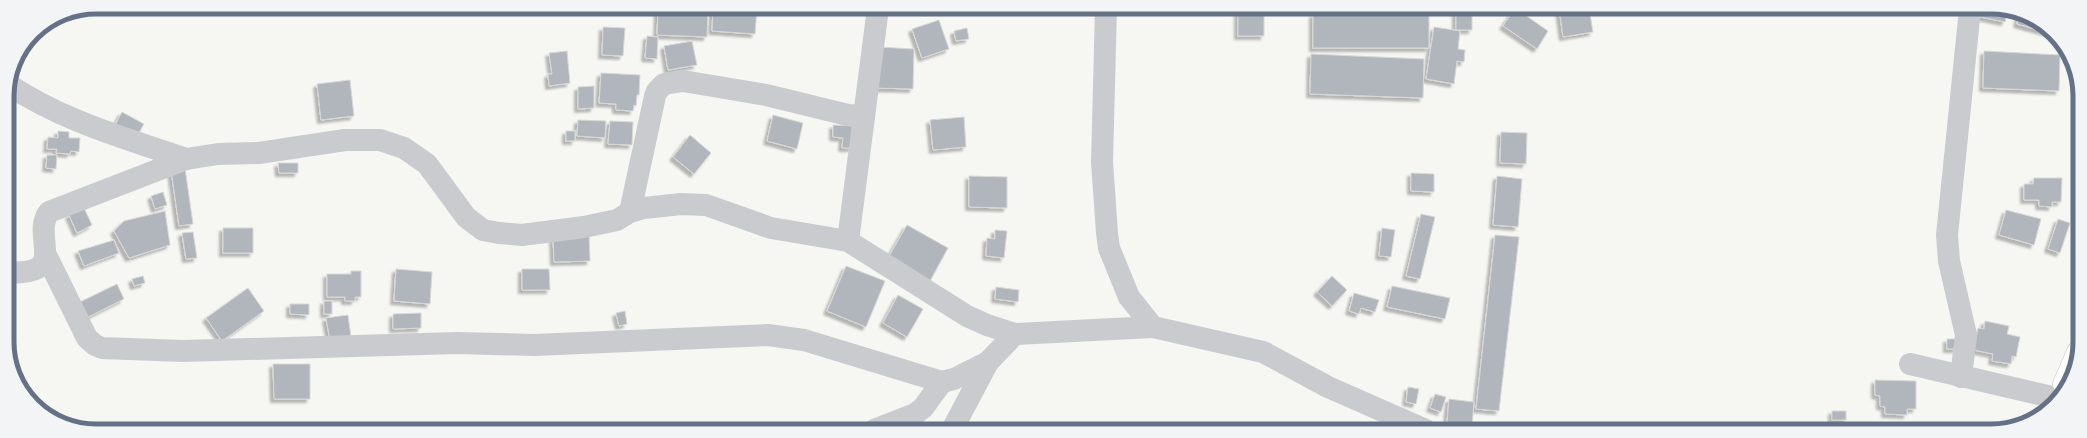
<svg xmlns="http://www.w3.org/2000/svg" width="2087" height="438" font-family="Poppins,sans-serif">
  <defs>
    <filter id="shadow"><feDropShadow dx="-3.5" dy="3.5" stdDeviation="1" flood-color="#0004"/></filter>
  </defs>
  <rect width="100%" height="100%" fill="#f6f7f3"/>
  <g fill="#b1b6bd" stroke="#d8d8d6" filter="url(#shadow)">
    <path d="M628,7H654V10Z"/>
    <path d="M713,8H757L755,34L712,31Z"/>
    <path d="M916,8H946V11L916,10Z"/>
    <rect x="1238" y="8" width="26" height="28"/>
    <rect x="1456" y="8" width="16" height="22"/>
    <path d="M1515,8L1548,31L1537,49L1503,26Z"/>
    <path d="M1559,8H1589L1593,32L1563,37Z"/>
    <path d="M1977,9H2008L2005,22L1976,16Z"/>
    <path d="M658,11L708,13L707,37L657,35Z"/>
    <rect x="1313" y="14" width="116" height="34"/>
    <path d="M2019,15L2047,29V32L2017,24Z"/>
    <path d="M939,20L949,49L922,58L912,29Z"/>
    <path d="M603,27L625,28L623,56L602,55Z"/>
    <path d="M1434,27L1460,31L1458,49L1465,50L1464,62L1457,61L1454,84L1426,79Z"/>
    <path d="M967,28L969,39L956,41L954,31Z"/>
    <path d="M647,36L658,37L657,59L645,58Z"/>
    <path d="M692,41L697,65L668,70L664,46Z"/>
    <path d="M878,47L914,49L913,89L876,88Z"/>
    <path d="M567,51L570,83L549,86L548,74H552L549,53Z"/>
    <path d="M1984,51L2060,55L2059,91L1983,88Z"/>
    <path d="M1311,54L1424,59L1423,98L1310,94Z"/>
    <path d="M601,73L640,75L639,95H637L636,106L634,105L633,111L616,110V104L599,103Z"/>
    <path d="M350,80L354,116L321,120L317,84Z"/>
    <path d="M594,86V108L578,109V87Z"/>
    <path d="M122,112L144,124L137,136L115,125Z"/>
    <path d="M773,115L803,123L797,149L767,141Z"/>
    <path d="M964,117L966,147L933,150L930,120Z"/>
    <path d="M578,120L606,121L605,138L577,136Z"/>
    <path d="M610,121L633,122L632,145L608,144Z"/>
    <path d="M833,125L854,126L852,148H842L843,138L833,137Z"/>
    <path d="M58,131L69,132V138H80L79,152L71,151L70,154L56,153L57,149H47L48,137L58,138Z"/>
    <rect x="566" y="131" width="9" height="10"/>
    <path d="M1501,132L1527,133L1526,164L1500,163Z"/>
    <path d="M690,135L711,153L694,174L673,157Z"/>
    <path d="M47,155H57L56,169L46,168Z"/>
    <path d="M278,163H298V173H279Z"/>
    <path d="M185,168L193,224L179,226L171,170Z"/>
    <path d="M1411,173L1434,174V192L1411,191Z"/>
    <path d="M969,176L1007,177V208L969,207Z"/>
    <path d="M1497,176L1522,179L1518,227L1493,225Z"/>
    <path d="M2034,178H2062L2061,202H2052V207L2039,206V200H2024V184H2033Z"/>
    <path d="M163,192L167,205L155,209L151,196Z"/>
    <path d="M84,208L92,225L77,233L69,215Z"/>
    <path d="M2006,210L2041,219L2034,245L1999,235Z"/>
    <path d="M165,211L170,245L129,258L114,231L124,221Z"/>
    <path d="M1421,214L1435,217L1420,279L1406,276Z"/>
    <path d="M2058,219L2070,223L2060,253L2048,249Z"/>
    <path d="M907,225L948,248L930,281L888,258Z"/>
    <rect x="223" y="228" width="30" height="25"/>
    <path d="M1382,228L1395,230L1391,257L1379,256Z"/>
    <path d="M995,230L1007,231L1004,258L986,256L987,238L995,239Z"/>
    <path d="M193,232L197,258L186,259L182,233Z"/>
    <path d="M589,233L590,261L554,262L553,235Z"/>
    <path d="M1495,235L1519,237L1499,411L1476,409Z"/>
    <path d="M114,240L119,253L84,266L78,251Z"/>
    <path d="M846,266L885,281L866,327L827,311Z"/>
    <path d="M396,269L432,272L430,304L394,301Z"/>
    <path d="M522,269H549L550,290H522Z"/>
    <path d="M351,271H361V297H355V301H345V297H327V274H351Z"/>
    <path d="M143,276L145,283L134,286L132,279Z"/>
    <path d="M1332,276L1347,290L1332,306L1317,292Z"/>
    <path d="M117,284L124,299L88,317L80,302Z"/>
    <path d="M1392,286L1450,298L1445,319L1387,307Z"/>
    <path d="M996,287L1019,290L1018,302L995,299Z"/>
    <path d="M248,288L264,311L222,341L206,318Z"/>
    <path d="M1354,293L1379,300L1375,312L1361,308L1359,314L1349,311Z"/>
    <path d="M898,295L923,309L907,337L883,323Z"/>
    <rect x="324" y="301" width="8" height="13"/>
    <path d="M290,304H309V315L290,314Z"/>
    <path d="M625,311L627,324L619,326L616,313Z"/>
    <path d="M421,313V328L393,329V314Z"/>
    <path d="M348,315L351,337L330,340L326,318Z"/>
    <path d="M1985,321L2009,326L2007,334L2020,337L2016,357L2012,356L2011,364L1992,361L1993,354L1974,350L1978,328L1984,329Z"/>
    <rect x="1947" y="339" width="10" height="10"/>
    <path d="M273,364H310V399H274Z"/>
    <path d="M1875,380L1916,381V409H1907V415L1885,414V407L1880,406V396L1875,395Z"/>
    <path d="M1408,387L1419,389L1416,404L1406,402Z"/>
    <path d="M1435,394L1446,397L1441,412L1430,408Z"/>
    <path d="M1449,399L1474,402L1472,426L1447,423Z"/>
    <rect x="1832" y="411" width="14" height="9"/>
    <rect x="1838" y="427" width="26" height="4"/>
  </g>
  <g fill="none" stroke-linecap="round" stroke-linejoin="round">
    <defs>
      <path id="major" d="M2064,384L2078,352"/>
    </defs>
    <use href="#major" stroke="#b9bcc0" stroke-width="23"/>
    <g stroke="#c9cbcf" stroke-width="22">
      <path d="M1106,8L1102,162L1107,233L1109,248L1129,297L1153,327L1263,352L1328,387L1426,430"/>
      <path d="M9,85C63,121 125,138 186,159"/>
      <path d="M630,212L655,96L657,91L664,84L683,81L766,95L848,115L864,116"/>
      <path d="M848,241L878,8"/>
      <path d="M46,255L87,338L95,345L102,348L183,351L457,343L534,345L768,335L804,340L942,382L954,379L988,362L1015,334"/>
      <path d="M8,273C16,272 26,273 33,270C58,263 34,231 49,212L186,159L218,154L259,153L345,140H380L404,148L427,164L466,217L483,230L499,233L522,235L584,227L617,220L630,212L644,208L681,204L706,205L771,228L848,241L967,316L987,325L1015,334L1153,327"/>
      <path d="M1910,364L2056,398"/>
      <path d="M1961,377L1966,335L1949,261L1947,235L1970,9"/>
      <path d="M874,430L915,414L923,408L942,382"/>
      <path d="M952,430L988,362"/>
    </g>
    <use href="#major" stroke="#fff" stroke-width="22"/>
  </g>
  <path d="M0 0H2087V438H0ZM96 14H1991A82 82 0 0 1 2073 96V342A82 82 0 0 1 1991 424H96A82 82 0 0 1 14 342V96A82 82 0 0 1 96 14Z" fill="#f3f4f5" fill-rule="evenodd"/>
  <path fill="none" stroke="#647186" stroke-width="5" d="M96 14H1991A82 82 0 0 1 2073 96V342A82 82 0 0 1 1991 424H96A82 82 0 0 1 14 342V96A82 82 0 0 1 96 14Z"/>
</svg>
